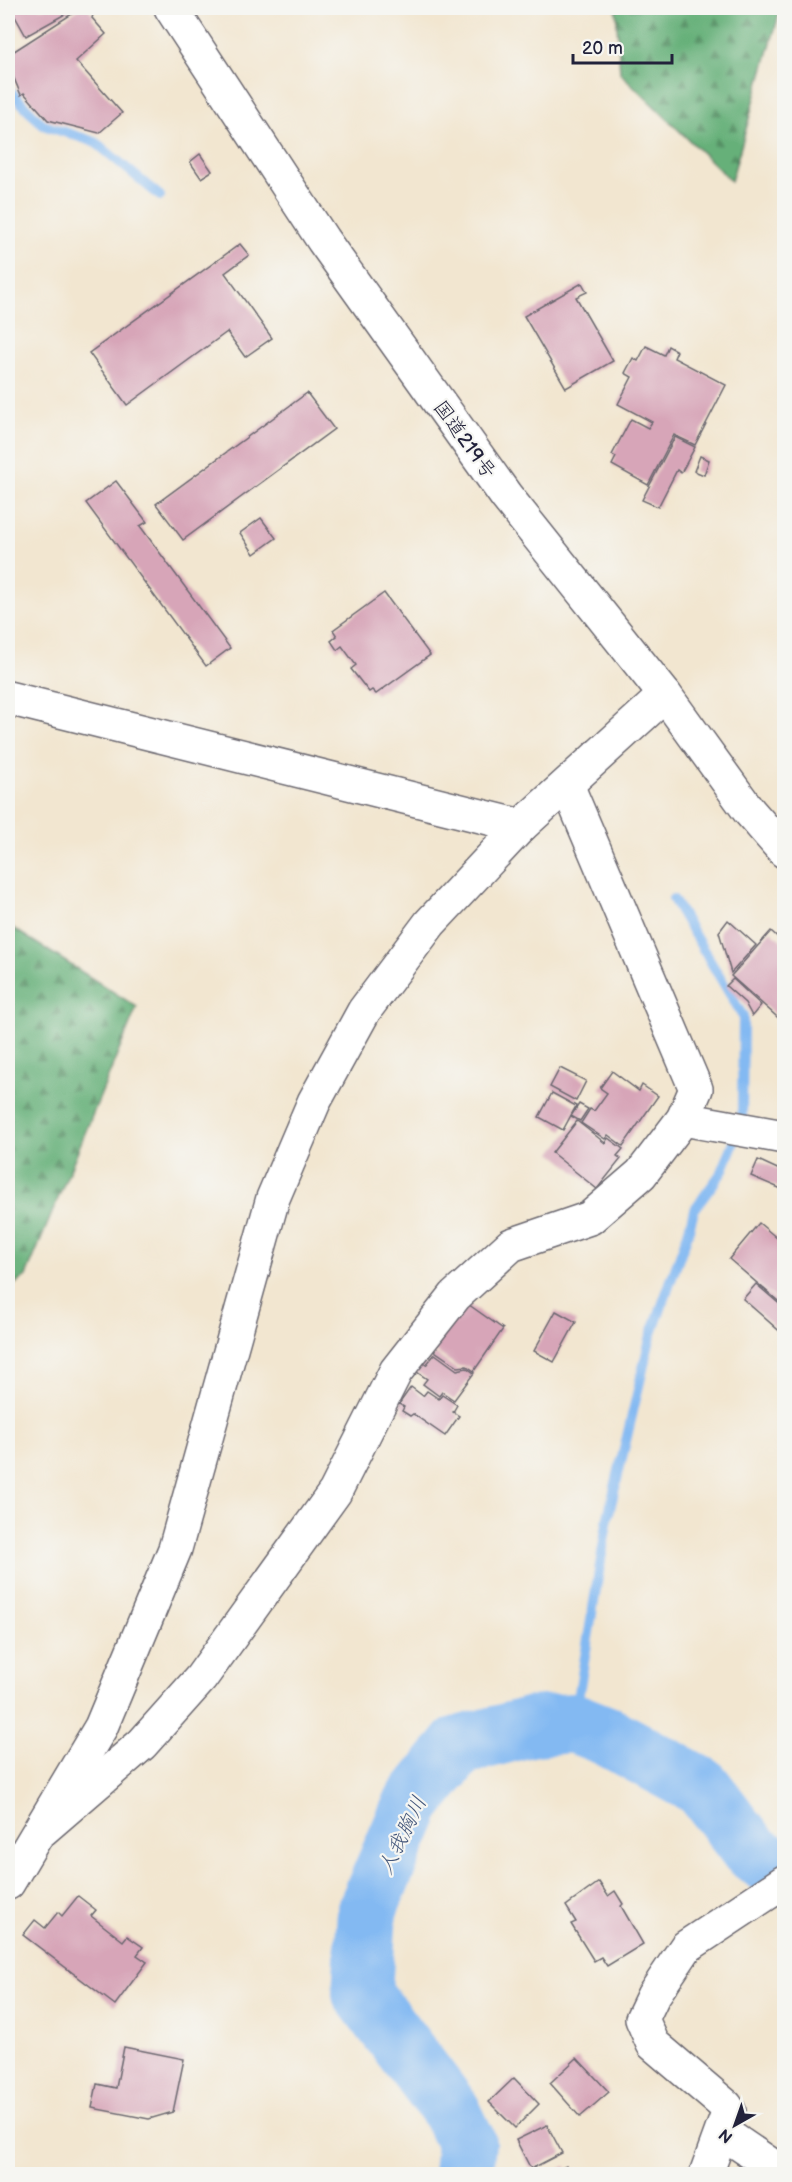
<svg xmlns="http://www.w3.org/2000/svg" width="792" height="2182" font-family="'Balsamiq Sans','Klee One',sans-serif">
  <defs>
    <pattern id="forest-firs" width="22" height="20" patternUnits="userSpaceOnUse" patternTransform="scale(1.5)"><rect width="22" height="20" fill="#66b079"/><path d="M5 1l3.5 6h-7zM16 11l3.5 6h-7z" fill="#548f64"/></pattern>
  </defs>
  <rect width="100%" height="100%" fill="#f6f6f2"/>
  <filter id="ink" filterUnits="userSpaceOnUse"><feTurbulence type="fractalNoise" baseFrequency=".0167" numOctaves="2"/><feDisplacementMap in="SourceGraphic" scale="12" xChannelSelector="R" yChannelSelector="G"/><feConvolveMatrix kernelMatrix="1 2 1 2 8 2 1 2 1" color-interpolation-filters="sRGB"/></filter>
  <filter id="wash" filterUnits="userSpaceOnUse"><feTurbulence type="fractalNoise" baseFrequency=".008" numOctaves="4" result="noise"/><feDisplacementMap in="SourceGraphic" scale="24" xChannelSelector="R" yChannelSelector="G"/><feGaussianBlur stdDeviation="1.35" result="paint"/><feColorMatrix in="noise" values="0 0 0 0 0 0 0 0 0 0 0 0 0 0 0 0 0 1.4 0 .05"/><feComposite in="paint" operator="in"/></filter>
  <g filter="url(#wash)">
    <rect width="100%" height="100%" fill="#f2e6d0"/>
    <g fill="url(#forest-firs)" stroke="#44695a" stroke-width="1.5">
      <path d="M616,8H781L731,181L620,73Z"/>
      <path d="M8,925L137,1007L26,1276L8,1289Z"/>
    </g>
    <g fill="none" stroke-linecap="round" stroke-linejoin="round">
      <g stroke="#83b9f2" stroke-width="10">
        <path d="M8,89L43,125L95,142L160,196"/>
        <path d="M673,899L743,1016L742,1119"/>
        <path d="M574,1723L608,1517L650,1339L688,1233L694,1210L722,1172L734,1142"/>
      </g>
      <path stroke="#83b9f2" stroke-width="60" d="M463,2174L466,2142L451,2111L362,1993L367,1910L413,1803L459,1746L533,1726L574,1723L607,1736L702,1787L750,1850L784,1875"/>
    </g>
    <g id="blocks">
      <g fill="#d7a5b8">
        <path d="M15,8H76L26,36L12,11Z"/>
        <path d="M81,8H88L93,15L92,18L106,34L76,61L122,113L99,133L48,120L24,93L21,95L8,64V55Z"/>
        <path d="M200,154L212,171L201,178L190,162Z"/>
        <path d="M240,244L249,255L225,273L272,338L245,357L227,332L127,405L89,353Z"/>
        <path d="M582,283L587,292L576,297L613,361L566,388L524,316Z"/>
        <path d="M646,346L664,355L668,346L677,351L674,358L726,385L695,445L674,435L648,485L612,465L616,457L612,455L631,419L648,428L652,422L618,404L632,377L625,373L633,358L638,361Z"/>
        <path d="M307,393L334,429L183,540L156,504Z"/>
        <path d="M675,437L695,447L681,473L677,470L658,507L642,500Z"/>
        <path d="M700,456L709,460L704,475L694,471Z"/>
        <path d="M116,481L147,522L140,526L230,648L206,666L86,503Z"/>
        <path d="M261,518L276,538L254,554L240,533Z"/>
        <path d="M384,593L430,655L376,694L372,690L369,692L351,669L356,665L342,646L337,650L331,641L337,636L333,630Z"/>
        <path d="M728,920L756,945L731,973L719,932Z"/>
        <path d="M771,931L784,943V1023L731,976Z"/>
        <path d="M733,979L761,1005L752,1016L745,1003L726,986Z"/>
        <path d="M560,1068L586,1081L576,1101L550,1087Z"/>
        <path d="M612,1071L639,1091L642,1085L658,1096L623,1146L608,1135L605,1139L581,1123L590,1109L594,1111L607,1093L600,1088Z"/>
        <path d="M552,1093L576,1106L563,1130L539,1117Z"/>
        <path d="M579,1104L588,1109L580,1121L571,1116Z"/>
        <path d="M577,1121L605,1143L608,1138L623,1149L617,1156L621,1159L597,1189L552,1153Z"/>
        <path d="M758,1160L784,1172V1190L751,1176Z"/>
        <path d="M759,1223L784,1244V1306L729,1259Z"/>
        <path d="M756,1284L784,1308V1335L743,1299Z"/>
        <path d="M465,1302L503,1329L474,1371L467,1366L458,1367L432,1349Z"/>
        <path d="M556,1311L576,1322L554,1362L534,1351Z"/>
        <path d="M435,1354L457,1370L467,1368L474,1373L454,1400L442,1392L439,1396L423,1384L427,1379L414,1370L421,1361L426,1365Z"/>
        <path d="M411,1387L423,1396L427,1391L439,1399L442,1395L457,1405L453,1412L459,1416L445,1436L413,1414L410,1416L402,1411L404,1407L399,1404Z"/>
        <path d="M599,1882L608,1896L615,1891L623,1904L621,1906L643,1944L607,1966L601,1957L594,1961L571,1924L576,1922L566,1906Z"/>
        <path d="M78,1896L96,1910L91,1916L123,1941L127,1936L143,1947L137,1955L147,1962L115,2005L23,1935L35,1920L45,1928L58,1912L62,1916Z"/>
        <path d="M124,2047L184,2059L173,2112L149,2119L92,2108L97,2084L116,2088Z"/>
        <path d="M577,2058L609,2092L580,2117L550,2083Z"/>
        <path d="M514,2078L539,2104L515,2128L489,2102Z"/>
        <path d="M547,2125L562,2153L531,2169L516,2140Z"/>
        <path d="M566,2166L571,2174H550Z"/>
      </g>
    </g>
  </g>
  <g filter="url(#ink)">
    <use href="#blocks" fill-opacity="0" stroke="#6b676f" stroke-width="1.5"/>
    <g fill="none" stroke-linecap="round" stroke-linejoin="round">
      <defs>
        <g id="street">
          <path d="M8,698L521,826"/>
          <path d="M683,1119L784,1137"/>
          <path d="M41,1831L142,1744L201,1678L335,1492L396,1371L455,1296L511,1245L590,1218L641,1174L683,1119L696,1089L567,785"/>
          <path d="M722,2132L784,2174"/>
          <path d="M706,2174L729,2111L726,2106L653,2044L642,2019L653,1996L686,1947L784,1882"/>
        </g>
        <path id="secondary" d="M8,1883L101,1727L175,1549L273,1198L314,1102L364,1011L430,923L521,826L665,695"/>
        <path id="highway" d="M171,8L323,240L506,496L665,695L749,811L784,851"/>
      </defs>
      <use href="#street" stroke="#6b676f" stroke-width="36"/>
      <use href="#secondary" stroke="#6b676f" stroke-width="36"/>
      <use href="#highway" stroke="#6b676f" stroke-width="36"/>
      <use href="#street" stroke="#fff" stroke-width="33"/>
      <use href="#secondary" stroke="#fff" stroke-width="33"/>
      <use href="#highway" stroke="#fff" stroke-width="33"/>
    </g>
  </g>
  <g text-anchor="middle" stroke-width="4.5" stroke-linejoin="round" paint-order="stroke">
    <g font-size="20" fill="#22223b" stroke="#f6f6f2">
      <text transform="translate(465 439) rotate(54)" y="7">国道219号</text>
    </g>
    <g font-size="21" font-style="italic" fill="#44577b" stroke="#f6f6f2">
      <text transform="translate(402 1835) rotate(-64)" y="7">人我胸川</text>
    </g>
  </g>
  <rect width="792" height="2182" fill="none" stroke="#f6f6f2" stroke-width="30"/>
  <g transform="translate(735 2125) rotate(220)" stroke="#f6f6f2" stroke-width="4.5" paint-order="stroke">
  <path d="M0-4.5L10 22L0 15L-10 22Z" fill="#22223b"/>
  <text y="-9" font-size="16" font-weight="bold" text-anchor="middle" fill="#22223b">N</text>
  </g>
  <path d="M573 54v9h99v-9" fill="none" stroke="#22223b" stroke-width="3"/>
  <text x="582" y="54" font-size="18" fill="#22223b" stroke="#f6f6f2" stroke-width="4.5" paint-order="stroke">20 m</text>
</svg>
